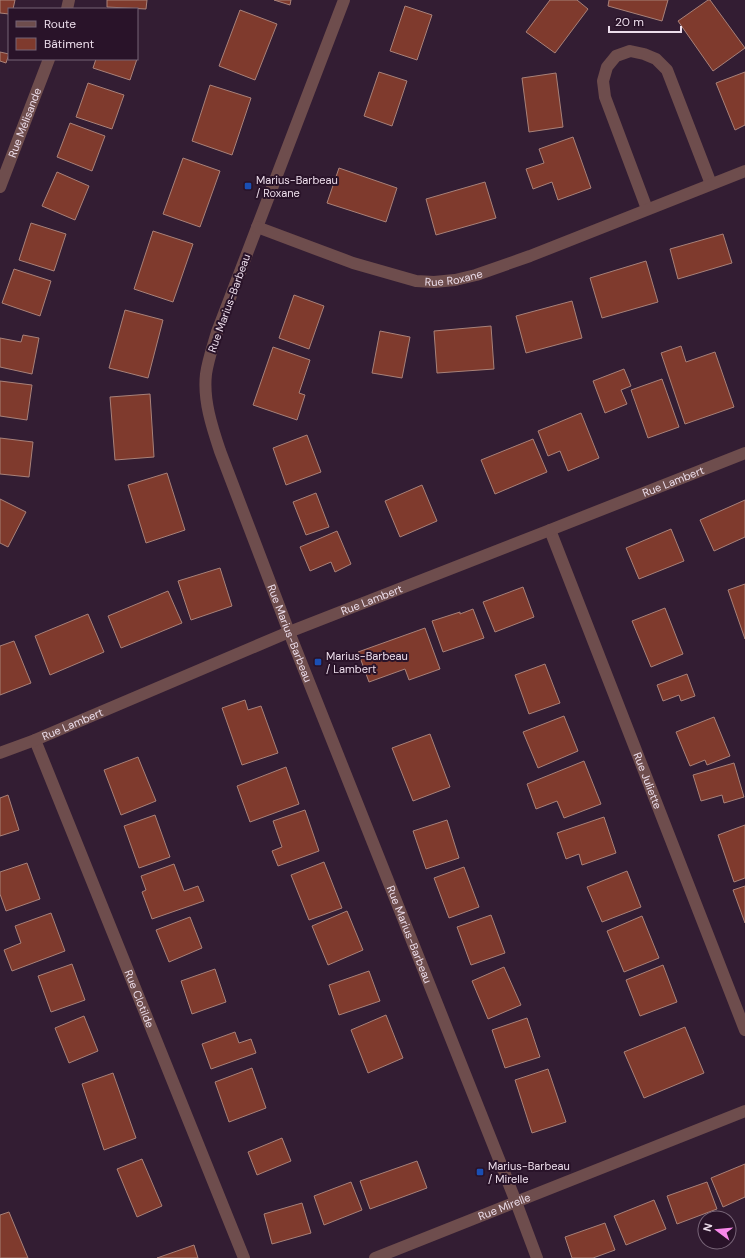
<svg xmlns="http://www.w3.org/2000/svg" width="745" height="1258" font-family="'DM Sans',sans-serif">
  <rect width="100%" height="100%" fill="#331d33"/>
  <g fill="#7f3a2d" stroke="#a88179">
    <path d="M0,0H15L13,9H9V14L0,13Z"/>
    <path d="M107,0H147L146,9L107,7Z"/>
    <path d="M274,0H291L290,5Z"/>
    <path d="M550,0H577L588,9L555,53L526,32Z"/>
    <path d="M609,0H668L662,21L608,6Z"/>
    <path d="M708,0H710L745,48L713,71L678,21Z"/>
    <path d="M405,6L432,15L417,60L390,51Z"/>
    <path d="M240,10L277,24L255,80L219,66Z"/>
    <path d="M0,52L9,54L6,63L0,61Z"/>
    <path d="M96,59H137L130,80L93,68Z"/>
    <path d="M379,72L407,81L392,126L364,116Z"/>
    <path d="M745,72V125L735,130L716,83Z"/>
    <path d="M556,73L563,127L529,132L522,78Z"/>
    <path d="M88,83L124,95L112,129L76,117Z"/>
    <path d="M210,85L251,98L232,155L192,141Z"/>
    <path d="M70,123L105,136L92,171L57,157Z"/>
    <path d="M573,137L591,188L558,200L552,182L533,189L526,169L544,163L539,149Z"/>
    <path d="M183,158L220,171L200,227L163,214Z"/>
    <path d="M339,168L397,188L386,222L327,203Z"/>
    <path d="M57,172L89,186L75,220L42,206Z"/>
    <path d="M485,182L496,218L436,235L426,199Z"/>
    <path d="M31,223L66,234L54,271L19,260Z"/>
    <path d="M153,231L193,244L173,302L134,289Z"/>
    <path d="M723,234L732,263L678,279L670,249Z"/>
    <path d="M646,261L658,302L602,318L590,278Z"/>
    <path d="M14,269L51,281L40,316L2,303Z"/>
    <path d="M294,295L324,306L309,349L279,338Z"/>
    <path d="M572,301L582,338L526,353L516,316Z"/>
    <path d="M125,310L163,320L148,378L109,368Z"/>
    <path d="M491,326L494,369L437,373L434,331Z"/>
    <path d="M380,331L410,337L402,378L372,373Z"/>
    <path d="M23,335L39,338L32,374L0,367V338L21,342Z"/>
    <path d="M681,346L686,362L715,352L734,407L685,424L661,353Z"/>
    <path d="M273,347L310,360L299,393L305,395L297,420L253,405Z"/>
    <path d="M624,369L631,386L621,390L627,404L605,413L593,381Z"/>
    <path d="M662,379L679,427L648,438L631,390Z"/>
    <path d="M0,381L32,385L27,420L0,416Z"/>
    <path d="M150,394L154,457L115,460L110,397Z"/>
    <path d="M581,413L599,458L568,471L560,451L548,456L538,431Z"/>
    <path d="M307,435L321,472L286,485L273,448Z"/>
    <path d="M0,438L33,442L29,477L0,474Z"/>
    <path d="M533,439L547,472L495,494L481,460Z"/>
    <path d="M167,473L185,530L146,543L128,485Z"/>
    <path d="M422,485L437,521L400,537L385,501Z"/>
    <path d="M316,493L329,527L306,535L293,502Z"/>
    <path d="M0,499L26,512L8,547L0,543Z"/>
    <path d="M745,500V537L714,551L700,520Z"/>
    <path d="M671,529L684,561L639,579L626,548Z"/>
    <path d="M337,531L351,564L335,572L331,562L310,571L300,547Z"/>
    <path d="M220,568L232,606L191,620L178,581Z"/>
    <path d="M745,584V639L728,590Z"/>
    <path d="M523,587L534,617L495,632L483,602Z"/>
    <path d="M168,591L182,623L121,648L108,616Z"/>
    <path d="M665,608L683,654L651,667L632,621Z"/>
    <path d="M473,609L484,638L443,652L432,621L460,612V614Z"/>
    <path d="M88,614L104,652L50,675L35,636Z"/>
    <path d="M425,628L440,669L409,680L405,669L369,682L358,652Z"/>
    <path d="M14,641L31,683L0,695V646Z"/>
    <path d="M545,664L560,703L529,714L515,675Z"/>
    <path d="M687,674L695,696L681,701L679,695L663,701L657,685Z"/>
    <path d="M245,700L248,710L261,706L278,753L242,765L222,708Z"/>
    <path d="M564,716L578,751L538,768L523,732Z"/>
    <path d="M714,717L730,756L707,765L705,760L690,766L676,732Z"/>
    <path d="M430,734L450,787L413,801L392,748Z"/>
    <path d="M138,757L156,801L121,815L104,770Z"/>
    <path d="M584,761L601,804L564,818L557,801L536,809L527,784Z"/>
    <path d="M734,763L744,797L724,803L722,795L701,801L693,775Z"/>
    <path d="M286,767L299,804L250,822L237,786Z"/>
    <path d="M8,795L19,830L0,836V798Z"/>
    <path d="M305,810L319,851L278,866L272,851L282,847L273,821Z"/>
    <path d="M155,815L170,857L139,868L124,826Z"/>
    <path d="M604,817L616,853L582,865L579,854L566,859L557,833Z"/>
    <path d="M447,820L459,858L426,869L413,831Z"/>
    <path d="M745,825V878L734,882L718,835Z"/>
    <path d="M324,862L342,908L309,920L291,875Z"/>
    <path d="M27,863L40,899L6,911L0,894V872Z"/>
    <path d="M174,864L184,891L198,886L204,901L152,919L142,892L146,890L141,876Z"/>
    <path d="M464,867L479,907L449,918L434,878Z"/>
    <path d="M627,871L641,907L602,922L587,887Z"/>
    <path d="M745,886V923L733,890Z"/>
    <path d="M347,911L363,950L328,965L312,926Z"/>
    <path d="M51,913L65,951L12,971L4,950L21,943L15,926Z"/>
    <path d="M491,915L505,953L471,965L457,927Z"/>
    <path d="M642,916L659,958L624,972L607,931Z"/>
    <path d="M190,917L202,948L169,962L156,930Z"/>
    <path d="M72,964L85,1000L51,1012L38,976Z"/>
    <path d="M663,965L677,1002L640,1016L626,980Z"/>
    <path d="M504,967L521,1005L488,1019L472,981Z"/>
    <path d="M215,969L226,1002L192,1014L181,981Z"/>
    <path d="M369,971L380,1001L339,1015L329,985Z"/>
    <path d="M386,1015L403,1058L368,1073L351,1030Z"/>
    <path d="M84,1016L98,1051L69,1063L55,1028Z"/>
    <path d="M527,1018L540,1057L505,1068L492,1030Z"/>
    <path d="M685,1027L704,1073L644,1098L624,1052Z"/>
    <path d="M235,1032L239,1043L251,1039L256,1053L211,1069L202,1044Z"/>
    <path d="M252,1068L266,1108L229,1122L215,1082Z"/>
    <path d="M548,1069L566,1122L532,1133L515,1080Z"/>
    <path d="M113,1073L136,1138L104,1150L82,1084Z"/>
    <path d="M282,1138L291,1161L257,1175L248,1152Z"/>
    <path d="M142,1159L162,1206L137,1217L117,1169Z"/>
    <path d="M417,1161L427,1188L370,1209L360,1181Z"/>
    <path d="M745,1164V1197L723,1207L711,1178Z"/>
    <path d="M351,1182L362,1210L324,1225L314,1196Z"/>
    <path d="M707,1182L717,1209L677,1224L667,1196Z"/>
    <path d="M654,1200L666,1229L626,1245L614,1216Z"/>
    <path d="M302,1203L311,1233L272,1244L264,1214Z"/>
    <path d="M9,1212L28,1258H0V1215Z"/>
    <path d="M605,1223L615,1250L593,1258H572L565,1237Z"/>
    <path d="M194,1245L198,1258H157Z"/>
  </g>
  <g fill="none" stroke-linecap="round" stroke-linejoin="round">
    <g stroke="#6e4d4d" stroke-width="12">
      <path id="s1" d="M344,0L217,332C213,346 208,360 206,374C203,400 212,427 220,451L289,632L516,1202L537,1258"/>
      <path d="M67,9L69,0"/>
      <path id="s2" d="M0,187L49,59"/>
      <path d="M647,209L605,97L603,81L607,67L616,56L630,51L644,54L656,59L667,70L711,184"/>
      <path id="s3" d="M257,227L353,263L416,281L434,282L455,280L476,275L530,256L745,171"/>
      <path id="s4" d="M550,530L745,1030"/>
      <path id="s5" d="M35,740L244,1258"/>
      <path id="s6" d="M0,753L35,740L289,632L550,530L745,453"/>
      <path id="s7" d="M375,1258L745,1111"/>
    </g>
  </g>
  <g fill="#1a4fb4" stroke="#291329" stroke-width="1.5">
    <rect x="244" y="182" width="8" height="8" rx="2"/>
    <rect x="314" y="658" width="8" height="8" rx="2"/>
    <rect x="476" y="1168" width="8" height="8" rx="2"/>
  </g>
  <g text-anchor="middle" stroke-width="4" stroke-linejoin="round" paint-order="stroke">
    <g font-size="11" fill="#ecddeb" stroke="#291329">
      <text dy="4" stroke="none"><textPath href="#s2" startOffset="69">Rue Mélisande</textPath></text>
      <text dy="4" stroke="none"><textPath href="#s3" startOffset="206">Rue Roxane</textPath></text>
      <text transform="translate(229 303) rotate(-70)" y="4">Rue Marius-Barbeau</text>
      <text dy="4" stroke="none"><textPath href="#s6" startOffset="726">Rue Lambert</textPath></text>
      <text dy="4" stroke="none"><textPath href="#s6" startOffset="402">Rue Lambert</textPath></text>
      <text dy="4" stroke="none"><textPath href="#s1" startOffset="673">Rue Marius-Barbeau</textPath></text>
      <text dy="4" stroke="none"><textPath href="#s6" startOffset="78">Rue Lambert</textPath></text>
      <text dy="4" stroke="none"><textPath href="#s4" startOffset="269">Rue Juliette</textPath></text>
      <text dy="4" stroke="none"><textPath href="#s1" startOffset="997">Rue Marius-Barbeau</textPath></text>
      <text dy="4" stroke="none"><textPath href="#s5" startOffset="279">Rue Clotilde</textPath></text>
      <text dy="4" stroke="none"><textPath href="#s7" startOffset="139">Rue Mirelle</textPath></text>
    </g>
    <g font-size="11" fill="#ecddeb" stroke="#291329" text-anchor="start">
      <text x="256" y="184">Marius-Barbeau<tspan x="256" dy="13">/ Roxane</tspan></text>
      <text x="326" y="660">Marius-Barbeau<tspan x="326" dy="13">/ Lambert</tspan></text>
      <text x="488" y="1170">Marius-Barbeau<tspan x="488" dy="13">/ Mirelle</tspan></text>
    </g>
  </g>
  <rect x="8" y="8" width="130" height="52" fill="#291329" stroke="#776477"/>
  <rect x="16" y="21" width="20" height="6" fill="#6e4d4d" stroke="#776477"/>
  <text x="44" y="28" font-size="12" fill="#ecddeb">Route</text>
  <rect x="16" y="38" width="20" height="12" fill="#7f3a2d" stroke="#776477"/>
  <text x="44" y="48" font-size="12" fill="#ecddeb">Bâtiment</text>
  <g transform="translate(717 1230) rotate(286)"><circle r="19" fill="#291329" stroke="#776477"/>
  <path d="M0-3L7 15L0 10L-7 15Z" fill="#f888ea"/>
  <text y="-6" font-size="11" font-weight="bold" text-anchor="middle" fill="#ecddeb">N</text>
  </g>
  <path d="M609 26v6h72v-6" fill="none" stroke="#ecddeb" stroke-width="2"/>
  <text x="615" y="26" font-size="12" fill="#ecddeb" stroke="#291329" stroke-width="3" paint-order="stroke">20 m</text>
</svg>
